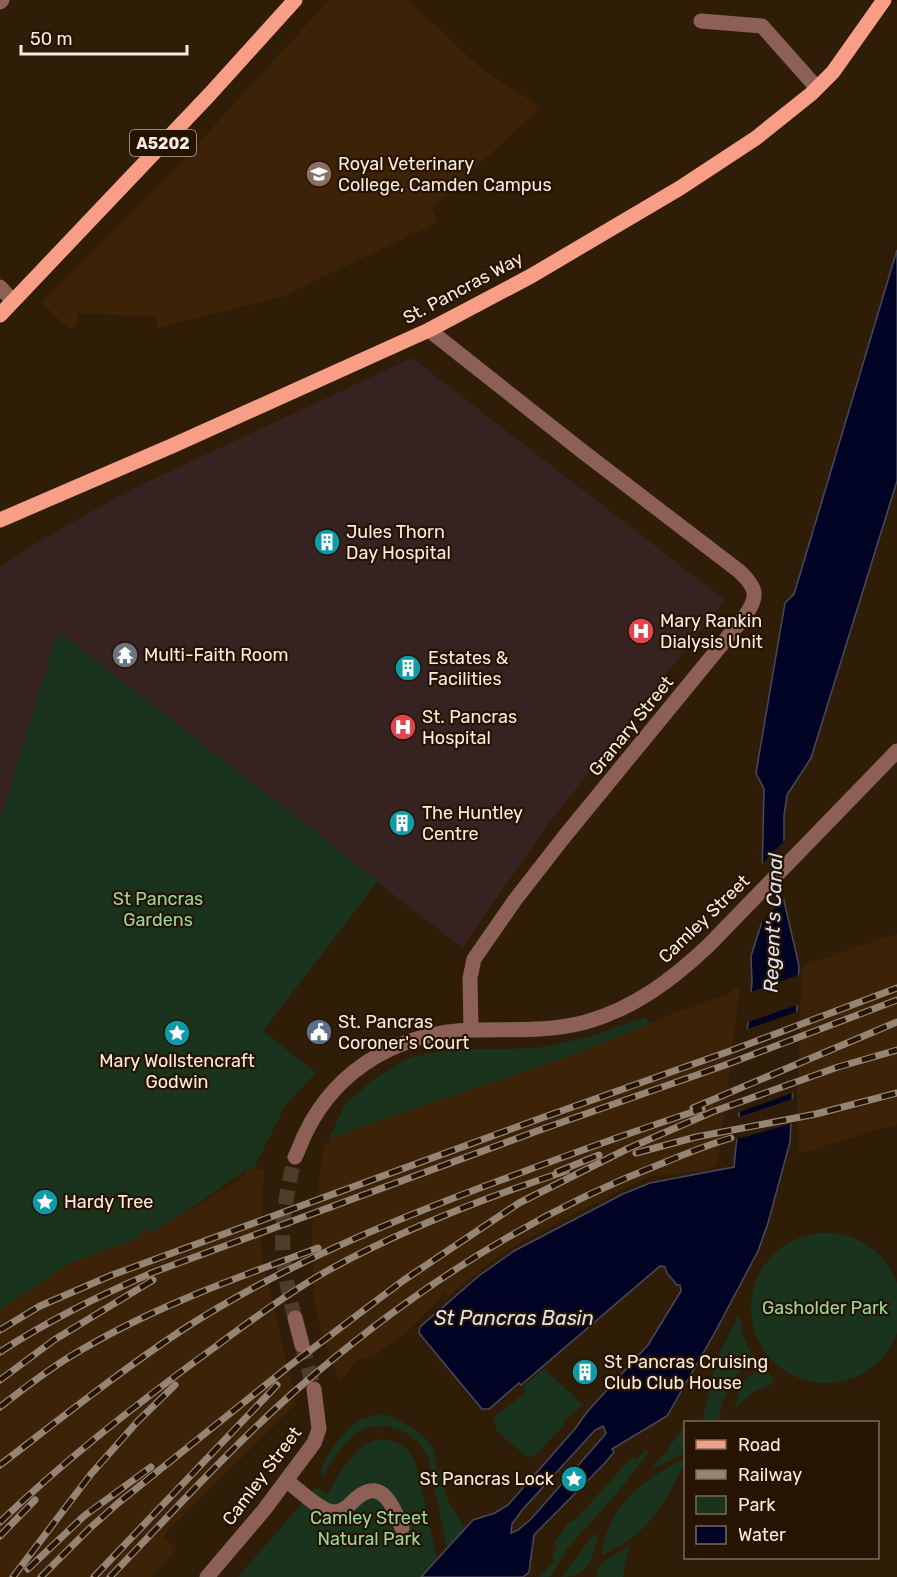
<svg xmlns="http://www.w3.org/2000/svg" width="897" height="1577" font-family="Rubik,sans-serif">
  <rect width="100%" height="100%" fill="#301d08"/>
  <g fill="#3c2308">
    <path d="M329,0H408L483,70L541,107L432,208L438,222L279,298L157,327V317L77,313V325L69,329L41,302L183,160Z"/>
    <path d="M897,934V1124L797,1154L799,1140L797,1094L802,966Z"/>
    <path d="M740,986L718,1163L714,1168L708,1170L654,1176L635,1183L528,1238L494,1259L447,1297L444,1293L413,1327L378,1353L357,1360L340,1383L321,1331L314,1299L312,1228L324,1144L330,1142L329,1139L396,1114L550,1062L623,1035L677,1012L731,993V991Z"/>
    <path d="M254,1168L264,1171L261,1244L263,1260L296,1404L163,1536L177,1549L152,1577H0V1310L70,1263L140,1237V1232L149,1229L150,1233L240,1180L239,1177L247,1175L246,1170Z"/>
  </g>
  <path fill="#362321" d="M412,358L725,600L548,824L462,948L58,632L0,822V567L40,541L126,492Z"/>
  <g fill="#19331c">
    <path d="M58,631L378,881L263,1031L316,1073L286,1104L254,1168L246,1170L185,1212L150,1233L148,1229L140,1232L141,1237L70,1263L0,1310V822Z"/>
    <path d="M645,1017L650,1024C545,1069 435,1099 329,1139L345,1104L375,1078L411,1057L448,1050L536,1048L589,1037Z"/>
    <circle cx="826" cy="1308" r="75"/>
    <path d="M738,1316L740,1317L743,1336L753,1357C735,1376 721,1394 719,1422H702L714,1369L721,1349Z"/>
    <path d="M760,1366H762L773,1378L772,1384L753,1392L734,1409L741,1385Z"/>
    <path d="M544,1369L583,1405L563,1422L564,1425L533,1458L528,1454L526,1456L495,1430L497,1426L492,1419L526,1392L523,1386Z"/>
    <path d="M378,1414C393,1413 426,1434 433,1448C436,1455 436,1463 436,1471L444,1468C436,1487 455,1512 465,1528L447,1548L428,1457C415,1430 380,1415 354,1435C341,1446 332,1462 323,1476L321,1474C321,1457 347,1429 359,1419L361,1420Z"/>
    <path d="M685,1425V1453L649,1471L666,1452Z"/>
    <path d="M380,1439C397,1440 410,1447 416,1464L437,1559L421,1577H238L316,1487L327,1494C341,1473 353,1445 380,1439Z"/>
    <path d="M646,1450L649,1452L613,1498L565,1551V1553L550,1577H539L556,1560L552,1556L557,1546L554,1544L569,1522L575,1520L632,1457L635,1460Z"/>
    <path d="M679,1461H685C673,1489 655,1522 630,1539C622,1545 613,1549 605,1554L601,1555C609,1506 638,1484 679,1461Z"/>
    <path d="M593,1535H598C593,1557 589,1577 562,1577Z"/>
    <path d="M629,1546L623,1577H596L599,1565Z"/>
  </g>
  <path fill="#000324" stroke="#4b495c" stroke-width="1.5" fill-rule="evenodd" d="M897,250V481L811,758L787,795L784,816V901L799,966L790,1142L768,1223L758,1251L714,1334L667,1416L612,1449L614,1452L604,1464L534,1535L529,1572L523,1577H421L473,1520L495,1513L508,1505L575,1429L587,1412L648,1345L681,1291L680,1285H677L667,1273L665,1267L660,1266L521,1385L519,1383L489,1409H482L419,1333L420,1327L480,1275L514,1251L623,1194L650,1183L734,1167L752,982L751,956L761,925L764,789L756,773L785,603L794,594L801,571ZM603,1426L606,1433L603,1437L531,1519L518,1530L511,1533L512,1524L523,1509L595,1430Z"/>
  <g fill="#301d08">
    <path d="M787,838V896L758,926L759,867Z"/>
    <path d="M801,974L800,1004L745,1023L748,993Z"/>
    <path d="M799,1011L795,1092L737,1113L745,1030Z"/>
    <path d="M795,1098L794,1123L734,1140L736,1118Z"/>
  </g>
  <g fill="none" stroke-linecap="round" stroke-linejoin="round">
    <g stroke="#4e3c28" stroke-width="15" stroke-dasharray="15 8" stroke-linecap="butt">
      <path d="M295,1318C278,1255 279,1221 295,1157"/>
      <path d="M302,1345L314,1389"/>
    </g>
    <g stroke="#8c6055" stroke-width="15">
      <path d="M0,2L2,0"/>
      <path d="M701,21L762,26L817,88"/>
      <path d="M0,287L13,301"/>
      <path d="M429,330L582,451L739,571C757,588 759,596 745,616L564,837L515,900L474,959L470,978L471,1030"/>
      <path d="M295,1157C299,1149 302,1140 306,1132C338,1067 401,1032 473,1030C512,1029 547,1032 586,1022C635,1008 673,979 709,945L897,751"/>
      <path d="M295,1318L302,1345"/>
      <path d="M287,1481C298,1489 321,1512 334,1512C345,1512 350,1503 358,1497C383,1477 395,1510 402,1528"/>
      <path d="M207,1577L264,1510L314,1443L319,1429L314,1389"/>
    </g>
    <g stroke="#f89e87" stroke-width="15">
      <path d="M0,315L210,94L295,0"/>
      <path d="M0,520L174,445L429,330L531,276L680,188L756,138L811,94L833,72L884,0"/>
    </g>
    <defs>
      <g id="rail">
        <path d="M693,1108L897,1022"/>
        <path d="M636,1153L696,1137L816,1114L897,1093"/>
        <path d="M557,1172L599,1155"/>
        <path d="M0,1330L40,1306L112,1275L533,1121L730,1051L897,988"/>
        <path d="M0,1352C49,1320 100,1295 154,1272L537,1131L728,1064L897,1000"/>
        <path d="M0,1380L54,1340L153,1280"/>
        <path d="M0,1407C23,1389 46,1371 71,1356C148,1309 233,1279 318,1248"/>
        <path d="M0,1465C60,1419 119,1372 182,1330C281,1266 391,1221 501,1180C568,1155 634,1131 702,1109"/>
        <path d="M0,1522C67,1458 140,1401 215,1347C251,1320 288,1293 327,1271C403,1229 484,1198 566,1171"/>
        <path d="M0,1536L35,1500"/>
        <path d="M28,1569L84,1516L151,1467"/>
        <path d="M13,1577L91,1474L138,1421L175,1385"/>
        <path d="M41,1577L89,1529L117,1504L288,1367L404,1280L519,1203L627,1149L712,1112L838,1067L897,1050"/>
        <path d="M94,1577L277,1385"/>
        <path d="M110,1577C171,1514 229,1449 295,1391C404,1296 527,1215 663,1163C685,1154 707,1145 731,1138"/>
      </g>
    </defs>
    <use href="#rail" stroke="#968575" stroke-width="7"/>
    <use href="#rail" stroke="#261301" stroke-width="4.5" stroke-dasharray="14" stroke-linecap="butt"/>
  </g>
  <defs>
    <symbol id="university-disc" viewBox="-11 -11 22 22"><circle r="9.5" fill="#8d6e63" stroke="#261301"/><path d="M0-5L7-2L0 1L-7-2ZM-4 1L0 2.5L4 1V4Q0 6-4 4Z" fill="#fff"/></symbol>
    <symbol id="building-disc" viewBox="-11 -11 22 22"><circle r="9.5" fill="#0f9aa8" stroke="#261301"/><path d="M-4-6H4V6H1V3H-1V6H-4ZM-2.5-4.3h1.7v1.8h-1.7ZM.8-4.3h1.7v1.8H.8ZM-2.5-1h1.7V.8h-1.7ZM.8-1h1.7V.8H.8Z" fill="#fff"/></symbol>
    <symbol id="hospital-disc" viewBox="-11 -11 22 22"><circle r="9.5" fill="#e0444e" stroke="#261301"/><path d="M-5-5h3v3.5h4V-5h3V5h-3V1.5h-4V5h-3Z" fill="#fff"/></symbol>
    <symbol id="temple-disc" viewBox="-11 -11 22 22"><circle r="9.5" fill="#6b7280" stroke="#261301"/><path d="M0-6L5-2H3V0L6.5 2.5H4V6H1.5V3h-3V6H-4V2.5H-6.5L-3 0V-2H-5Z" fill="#fff"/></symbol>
    <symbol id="civic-disc" viewBox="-11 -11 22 22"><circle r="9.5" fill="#5c6f8a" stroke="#261301"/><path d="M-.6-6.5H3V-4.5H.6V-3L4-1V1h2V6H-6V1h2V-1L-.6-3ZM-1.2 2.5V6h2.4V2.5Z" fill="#fff"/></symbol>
    <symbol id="sight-disc" viewBox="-11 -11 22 22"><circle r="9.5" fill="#0f9aa8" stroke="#261301"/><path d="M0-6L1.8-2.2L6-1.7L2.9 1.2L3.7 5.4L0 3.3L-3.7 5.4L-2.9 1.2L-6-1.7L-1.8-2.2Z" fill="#fff"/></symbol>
  </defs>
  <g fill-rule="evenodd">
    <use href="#university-disc" x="304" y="159" width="30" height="30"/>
    <use href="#building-disc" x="312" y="527" width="30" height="30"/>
    <use href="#hospital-disc" x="626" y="616" width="30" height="30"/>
    <use href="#temple-disc" x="110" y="640" width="30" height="30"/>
    <use href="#building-disc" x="393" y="653" width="30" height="30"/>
    <use href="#hospital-disc" x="388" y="712" width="30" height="30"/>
    <use href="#building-disc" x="387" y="808" width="30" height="30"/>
    <use href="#civic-disc" x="304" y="1017" width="30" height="30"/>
    <use href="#sight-disc" x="162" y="1018" width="30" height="30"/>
    <use href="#sight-disc" x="30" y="1187" width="30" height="30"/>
    <use href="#building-disc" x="570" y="1357" width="30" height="30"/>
    <use href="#sight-disc" x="559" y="1464" width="30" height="30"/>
  </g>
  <g text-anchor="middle" stroke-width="4.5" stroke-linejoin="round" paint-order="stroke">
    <rect fill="#261301" stroke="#baab9d" stroke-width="1.5" x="130" y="130" width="66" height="26" rx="4.5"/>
    <g font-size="16" font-weight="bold" fill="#faece0">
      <text x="163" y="149">A5202</text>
    </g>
    <g font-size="18" fill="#faece0" stroke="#261301" text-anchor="start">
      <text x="338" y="170">Royal Veterinary<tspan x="338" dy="21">College, Camden Campus</tspan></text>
      <text x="346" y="538">Jules Thorn<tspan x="346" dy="21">Day Hospital</tspan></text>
      <text x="660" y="627">Mary Rankin<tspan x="660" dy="21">Dialysis Unit</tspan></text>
      <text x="144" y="661">Multi-Faith Room</text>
      <text x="428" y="664">Estates &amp;<tspan x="428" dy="21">Facilities</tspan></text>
      <text x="422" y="723">St. Pancras<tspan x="422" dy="21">Hospital</tspan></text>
      <text x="422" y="819">The Huntley<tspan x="422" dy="21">Centre</tspan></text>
      <text x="338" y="1028">St. Pancras<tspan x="338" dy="21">Coroner's Court</tspan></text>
      <text x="177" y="1067" text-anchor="middle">Mary Wollstencraft<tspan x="177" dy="21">Godwin</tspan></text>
      <text x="64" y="1208">Hardy Tree</text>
      <text x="604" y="1368">St Pancras Cruising<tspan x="604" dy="21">Club Club House</tspan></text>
      <text x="554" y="1485" text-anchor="end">St Pancras Lock</text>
    </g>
    <g font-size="18" fill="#faece0" stroke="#261301">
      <text transform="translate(463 288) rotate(-28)" y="6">St. Pancras Way</text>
      <text transform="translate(631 726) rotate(-51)" y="6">Granary Street</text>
      <text transform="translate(704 919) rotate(-44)" y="6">Camley Street</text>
      <text transform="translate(262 1476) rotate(-53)" y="6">Camley Street</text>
    </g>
    <g font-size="18" fill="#97d89e" stroke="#261301">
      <text x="158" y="905">St Pancras<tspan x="158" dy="21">Gardens</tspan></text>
      <text x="825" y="1314">Gasholder Park</text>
      <text x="369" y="1524">Camley Street<tspan x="369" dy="21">Natural Park</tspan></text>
    </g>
    <g font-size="20" font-style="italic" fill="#dde4f2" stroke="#261301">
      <text transform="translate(773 923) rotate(-88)" y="7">Regent's Canal</text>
      <text x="514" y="1325">St Pancras Basin</text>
    </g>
  </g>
  <rect x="684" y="1421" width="195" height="138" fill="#261301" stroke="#7b6a5a" stroke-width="1.5"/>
  <rect x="696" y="1440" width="30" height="9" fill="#f89e87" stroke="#7b6a5a" stroke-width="1.5"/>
  <text x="738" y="1451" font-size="18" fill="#faece0">Road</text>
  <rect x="696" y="1470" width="30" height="9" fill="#968575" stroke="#7b6a5a" stroke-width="1.5"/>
  <text x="738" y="1481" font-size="18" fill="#faece0">Railway</text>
  <rect x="696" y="1496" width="30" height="18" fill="#19331c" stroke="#7b6a5a" stroke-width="1.5"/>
  <text x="738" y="1511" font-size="18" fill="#faece0">Park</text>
  <rect x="696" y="1526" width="30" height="18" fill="#000324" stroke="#7b6a5a" stroke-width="1.5"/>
  <text x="738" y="1541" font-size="18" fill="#faece0">Water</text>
  <path d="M21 45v9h166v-9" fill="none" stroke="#faece0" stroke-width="3"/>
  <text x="30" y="45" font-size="18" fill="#faece0" stroke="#261301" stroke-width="4.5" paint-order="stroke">50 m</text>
</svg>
